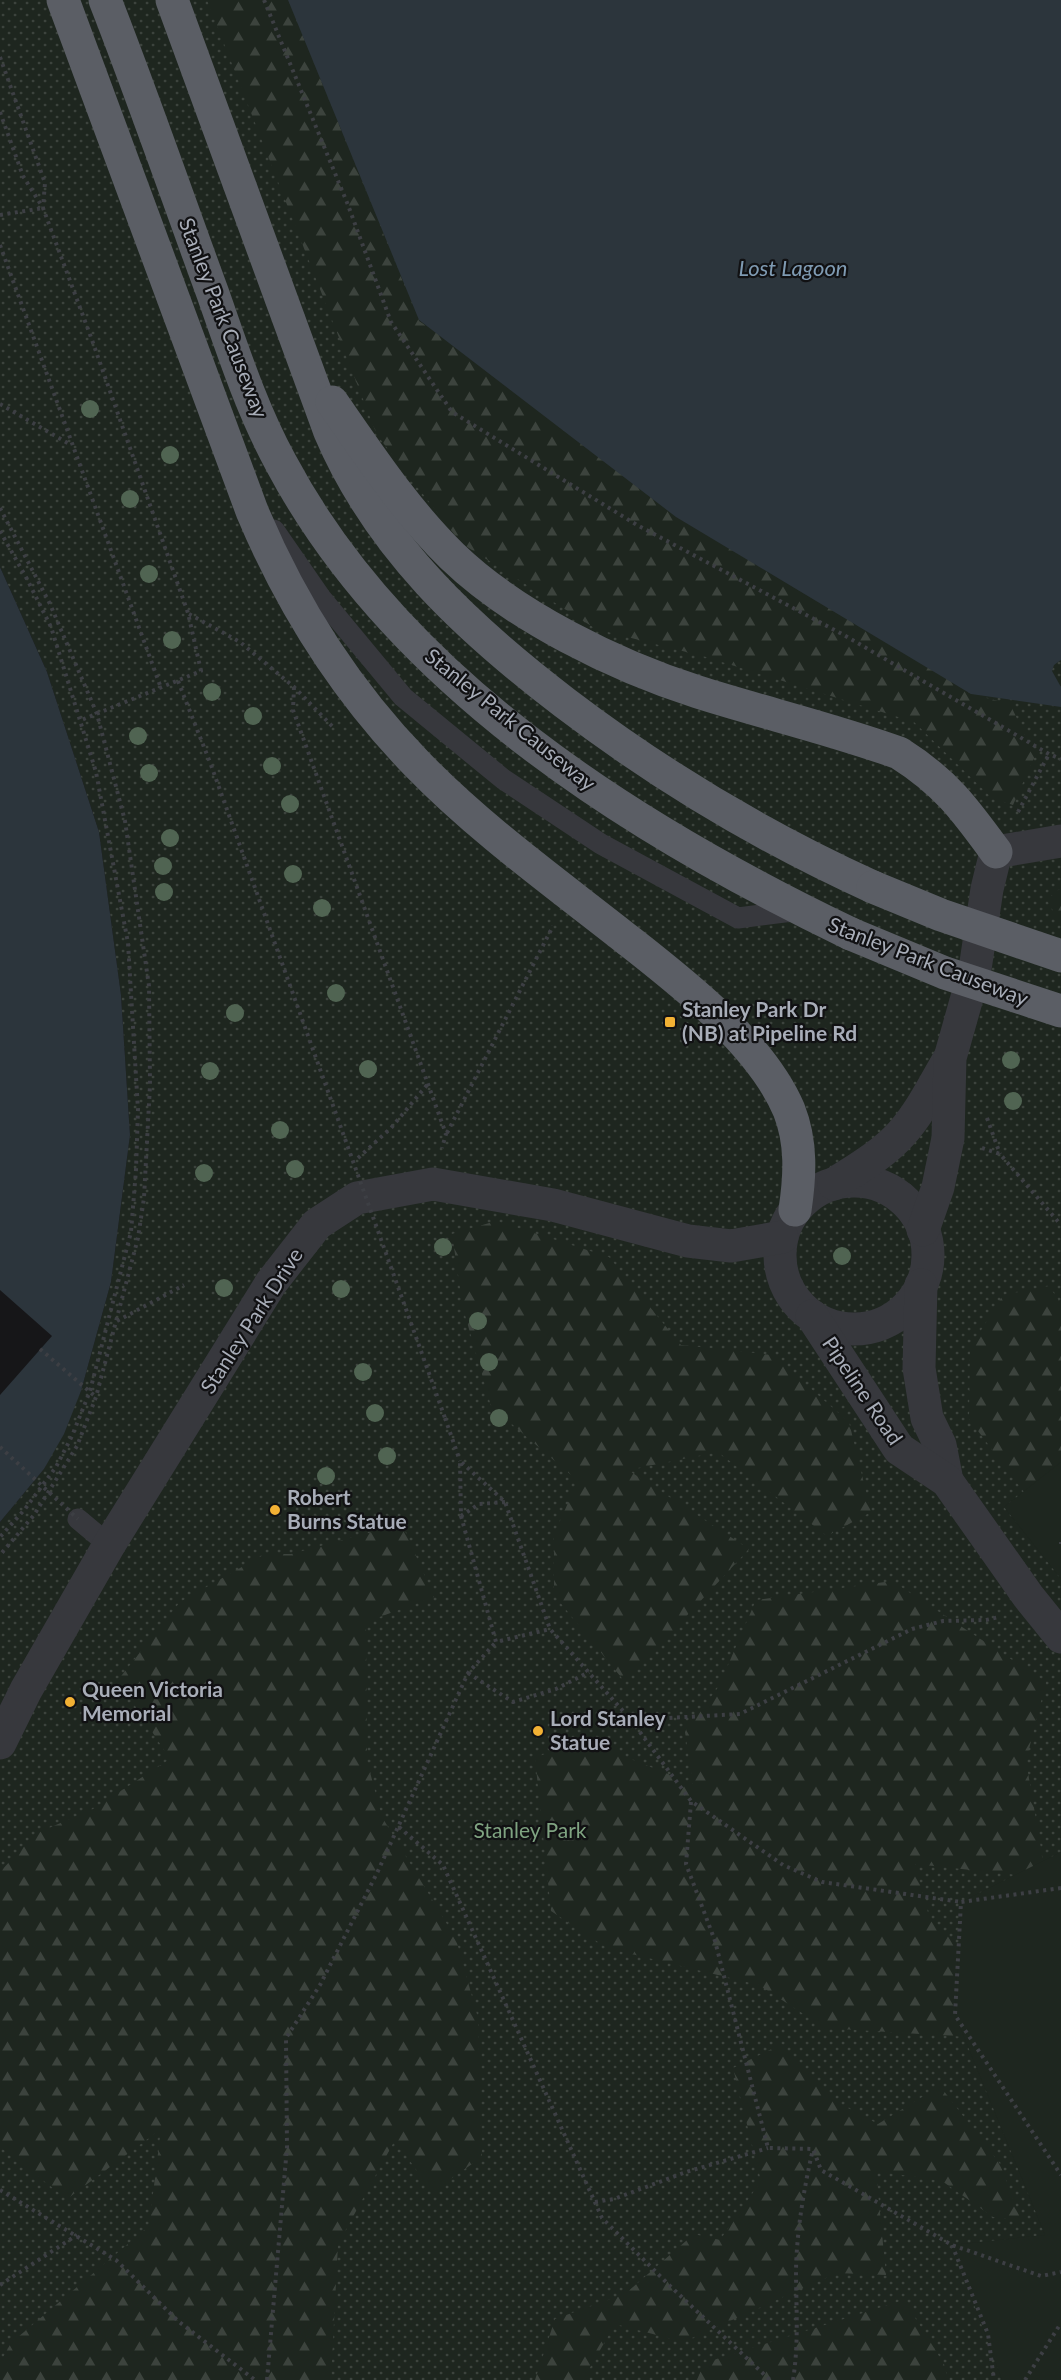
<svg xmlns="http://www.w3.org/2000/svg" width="1061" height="2380" font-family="Lato,sans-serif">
  <defs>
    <pattern id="grass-dots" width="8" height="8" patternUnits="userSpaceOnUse" patternTransform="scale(1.5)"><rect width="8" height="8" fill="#1e261f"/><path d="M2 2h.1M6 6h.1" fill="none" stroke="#3c433d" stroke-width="1.8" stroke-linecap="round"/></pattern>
    <pattern id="forest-firs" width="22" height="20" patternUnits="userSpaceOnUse" patternTransform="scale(1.5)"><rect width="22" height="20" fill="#1e261f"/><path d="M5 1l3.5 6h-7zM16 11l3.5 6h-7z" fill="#3c433d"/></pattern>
  </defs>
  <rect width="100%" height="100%" fill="#161618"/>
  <path fill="url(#grass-dots)" d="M0,0H1061V2380H0V1522L44,1469L81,1391L111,1282L130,1135L121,995L99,832L47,672L0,567Z"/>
  <g fill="url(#forest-firs)">
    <path d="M207,0H288L419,321L971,694L1010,704L1035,756L1013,805L992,798L914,722L706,657L596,629L461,543L377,435Z"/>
    <path d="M1061,889V919L1057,918L1047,900L1056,891Z"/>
    <path d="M496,1221L609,1257L681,1345L772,1355L849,1422L871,1512L827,1536L718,1452L628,1470L749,1549L625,1682L554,1595V1534L578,1481L491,1406L463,1308L452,1234Z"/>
    <path d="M1049,1286L1061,1304V1534L1039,1512L969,1419L970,1348L1003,1295Z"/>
    <path d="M402,1524L434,1597L366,1622L367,1761L382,1817L456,1939L478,2018L482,2157L432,2192L395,2140L338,2244L331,2380H0V2363L11,2343L149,2226L161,2129L67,2199L0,2147V1872L35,1834L93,1809L170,1759L118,1680L180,1602L265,1554H291Z"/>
    <path d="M892,1581L1046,1682L1026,1761L1046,1878L915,1864L930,1920L1008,1992L1015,2040L825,2028L759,1985L607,1948L551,1911L535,1758L581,1739L693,1784L685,1732L719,1686L756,1600Z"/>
    <path d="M782,2044L831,2099L878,2124L940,2086L1000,2164L1021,2220L993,2217L942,2181L876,2171L886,2275L837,2273L683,2342L615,2324L588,2371L590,2380H535L555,2319L625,2294L694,2234L720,2240L761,2181L733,2068Z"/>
    <path d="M904,2300L944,2364L948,2380H697L704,2363Z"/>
  </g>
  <g fill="#1e261f">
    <path d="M1061,1462V1579L1004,1507Z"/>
    <path d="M1061,1852V2380H1002L952,2245L1045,2235L955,2015L961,1902Z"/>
  </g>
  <g fill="#2c353c">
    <path d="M288,0H1061V660L1054,665L1052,671L1061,687V707L971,694L676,517L419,320Z"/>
    <path d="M0,567L47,672L99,832L121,995L130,1135L111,1282L81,1391L64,1434L44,1469L0,1522Z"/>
  </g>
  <path fill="#161618" d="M0,1290L52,1336L0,1395Z"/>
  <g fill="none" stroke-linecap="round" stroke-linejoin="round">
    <g stroke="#3d3f44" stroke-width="4" stroke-dasharray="3 4.5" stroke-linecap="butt">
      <path d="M264,0L348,205L391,322L452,412L637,525L842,634L1049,754L1061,759"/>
      <path d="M0,57L45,183L43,208"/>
      <path d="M0,112L23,176L43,208L92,340L188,613L201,671L79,721"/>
      <path d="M0,215L43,208"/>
      <path d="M0,245L161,688"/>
      <path d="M0,404L71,445"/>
      <path d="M0,508L50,604L97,714L125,821L149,986L150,1085L144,1198L138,1238L96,1397L77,1446L34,1515L0,1555"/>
      <path d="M0,531L27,579L51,627L96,772L128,943L138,1110L136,1170L131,1232L90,1391L72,1436L56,1467L25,1509L0,1537"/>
      <path d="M189,614L240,642L294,687L333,727"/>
      <path d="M178,681L211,765"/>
      <path d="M294,687L293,710L446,1134L442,1148"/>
      <path d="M1018,812L1049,754"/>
      <path d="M987,1118L1000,1154"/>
      <path d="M447,1133L553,926"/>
      <path d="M982,1148L1000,1154L1061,1225"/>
      <path d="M358,1158L391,1128L427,1085"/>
      <path d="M117,1321L184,1285"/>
      <path d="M40,1349L96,1397"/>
      <path d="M445,1418L460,1461"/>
      <path d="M505,1502L479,1504L461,1516L460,1461L505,1502L550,1629L631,1720L691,1801L783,1865L822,1882L961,1902"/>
      <path d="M461,1516L496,1642L550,1629"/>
      <path d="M1061,1542V1544"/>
      <path d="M468,1673L513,1702L556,1689L589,1672"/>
      <path d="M632,1720L740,1714L912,1629L943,1621L986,1620L999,1617"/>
      <path d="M691,1802L686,1864L715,1941L768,2148L813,2149L821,2170L952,2245L1041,2276L1061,2272"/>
      <path d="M399,1827L443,1865L602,2218L670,2286L770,2380"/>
      <path d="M1061,1888L961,1902L955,2015L1061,2175"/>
      <path d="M0,2190L116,2260L178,2321L255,2380"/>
      <path d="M595,2202L614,2199L686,2172L768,2148"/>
      <path d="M952,2245L988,2334L994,2380"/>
      <path d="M0,2285L77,2235"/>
      <path d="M267,2380L287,2147L286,2038L320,1985L378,1871L468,1673L496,1642"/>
      <path d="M793,2380C799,2343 796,2306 796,2269C797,2229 804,2188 813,2149"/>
      <path d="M1025,2380L1061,2323"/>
    </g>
    <g stroke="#37383d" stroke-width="21">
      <path d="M274,530L321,598L403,697L503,779L601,844L738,918L800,910"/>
      <path d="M78,1519L109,1545"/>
    </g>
    <g stroke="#37383d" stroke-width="33">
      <circle cx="854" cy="1255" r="74"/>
      <path d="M834,1184C857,1169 882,1155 901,1134C921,1112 934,1084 949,1059"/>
      <path d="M923,1230L938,1187L948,1138L950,1058L975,969L987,889L996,852L1061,841"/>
      <path d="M921,1285L919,1368L927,1418L940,1445L947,1481"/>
      <path d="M812,1316L899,1449L947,1481L1028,1596L1061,1637"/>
      <path d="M0,1743L26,1690L109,1545L271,1283L317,1224L357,1198L433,1184L553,1205L688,1241L731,1246L782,1237"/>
    </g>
    <g stroke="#5b5e65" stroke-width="33">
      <path d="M63,0L252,511C291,604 346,691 417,764C481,830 557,884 629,941C684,984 761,1044 789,1110C802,1143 800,1176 795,1210"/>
      <path d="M105,0C143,97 177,196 213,294C233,351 252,410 281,463C397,682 634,830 851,934"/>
      <path d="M172,0L330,432C379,547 467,628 565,703C661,776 763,837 873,887"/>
      <path d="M332,402C369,455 405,510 452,556C514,616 616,666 698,692C764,713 833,729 899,753C945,782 964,808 996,852"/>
    </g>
    <g stroke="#3d3f44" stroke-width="4" stroke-dasharray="3 4.5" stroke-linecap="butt">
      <path d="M211,765L445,1418"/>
      <path d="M0,1447L78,1519"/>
    </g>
    <g stroke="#5b5e65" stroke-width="33">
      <path d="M873,887L941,915L1061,956"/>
      <path d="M851,934L945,973L1061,1011"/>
    </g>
  </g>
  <g fill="#506452">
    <circle cx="90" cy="409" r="9"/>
    <circle cx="170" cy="455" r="9"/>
    <circle cx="130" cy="499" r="9"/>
    <circle cx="149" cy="574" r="9"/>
    <circle cx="172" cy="640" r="9"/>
    <circle cx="212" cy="692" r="9"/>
    <circle cx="253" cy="716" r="9"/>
    <circle cx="138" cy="736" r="9"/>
    <circle cx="272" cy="766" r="9"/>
    <circle cx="149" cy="773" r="9"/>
    <circle cx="290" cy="804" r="9"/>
    <circle cx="170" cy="838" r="9"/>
    <circle cx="163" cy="866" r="9"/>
    <circle cx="293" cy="874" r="9"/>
    <circle cx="164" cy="892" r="9"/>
    <circle cx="322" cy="908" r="9"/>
    <circle cx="336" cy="993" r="9"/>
    <circle cx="235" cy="1013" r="9"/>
    <circle cx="1011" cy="1060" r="9"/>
    <circle cx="368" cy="1069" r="9"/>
    <circle cx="210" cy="1071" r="9"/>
    <circle cx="1013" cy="1101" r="9"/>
    <circle cx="280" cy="1130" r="9"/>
    <circle cx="295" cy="1169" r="9"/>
    <circle cx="204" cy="1173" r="9"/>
    <circle cx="443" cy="1247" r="9"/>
    <circle cx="842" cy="1256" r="9"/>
    <circle cx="224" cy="1288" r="9"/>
    <circle cx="341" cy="1289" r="9"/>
    <circle cx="478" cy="1321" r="9"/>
    <circle cx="489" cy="1362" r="9"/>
    <circle cx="363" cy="1372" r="9"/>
    <circle cx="375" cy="1413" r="9"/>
    <circle cx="499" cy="1418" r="9"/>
    <circle cx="387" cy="1456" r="9"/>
    <circle cx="326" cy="1476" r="9"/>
  </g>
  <g fill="#f2b134" stroke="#111113" stroke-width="2">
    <rect x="664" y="1016" width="12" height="12" rx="3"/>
    <circle cx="275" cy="1510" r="6"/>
    <circle cx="70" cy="1702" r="6"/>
    <circle cx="538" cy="1731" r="6"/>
  </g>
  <g text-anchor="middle" stroke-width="4.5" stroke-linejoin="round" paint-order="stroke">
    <g font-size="21" fill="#a8adb8" stroke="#111113">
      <text transform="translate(223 318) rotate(69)" y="7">Stanley Park Causeway</text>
      <text transform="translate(510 720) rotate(39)" y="7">Stanley Park Causeway</text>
      <text transform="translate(928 962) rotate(21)" y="7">Stanley Park Causeway</text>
      <text transform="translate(252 1321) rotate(-57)" y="7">Stanley Park Drive</text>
      <text transform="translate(862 1391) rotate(56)" y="7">Pipeline Road</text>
    </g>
    <g font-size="21" font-weight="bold" fill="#a8adb8" stroke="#111113" text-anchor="start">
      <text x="682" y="1017">Stanley Park Dr<tspan x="682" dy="24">(NB) at Pipeline Rd</tspan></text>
      <text x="287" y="1505">Robert<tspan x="287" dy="24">Burns Statue</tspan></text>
      <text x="82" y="1697">Queen Victoria<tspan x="82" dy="24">Memorial</tspan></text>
      <text x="550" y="1726">Lord Stanley<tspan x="550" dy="24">Statue</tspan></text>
    </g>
    <g font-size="21" fill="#7fa381" stroke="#111113">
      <text x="530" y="1838">Stanley Park</text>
    </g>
    <g font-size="22" font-style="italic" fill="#7f9bb3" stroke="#111113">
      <text x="793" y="276">Lost Lagoon</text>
    </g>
  </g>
</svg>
